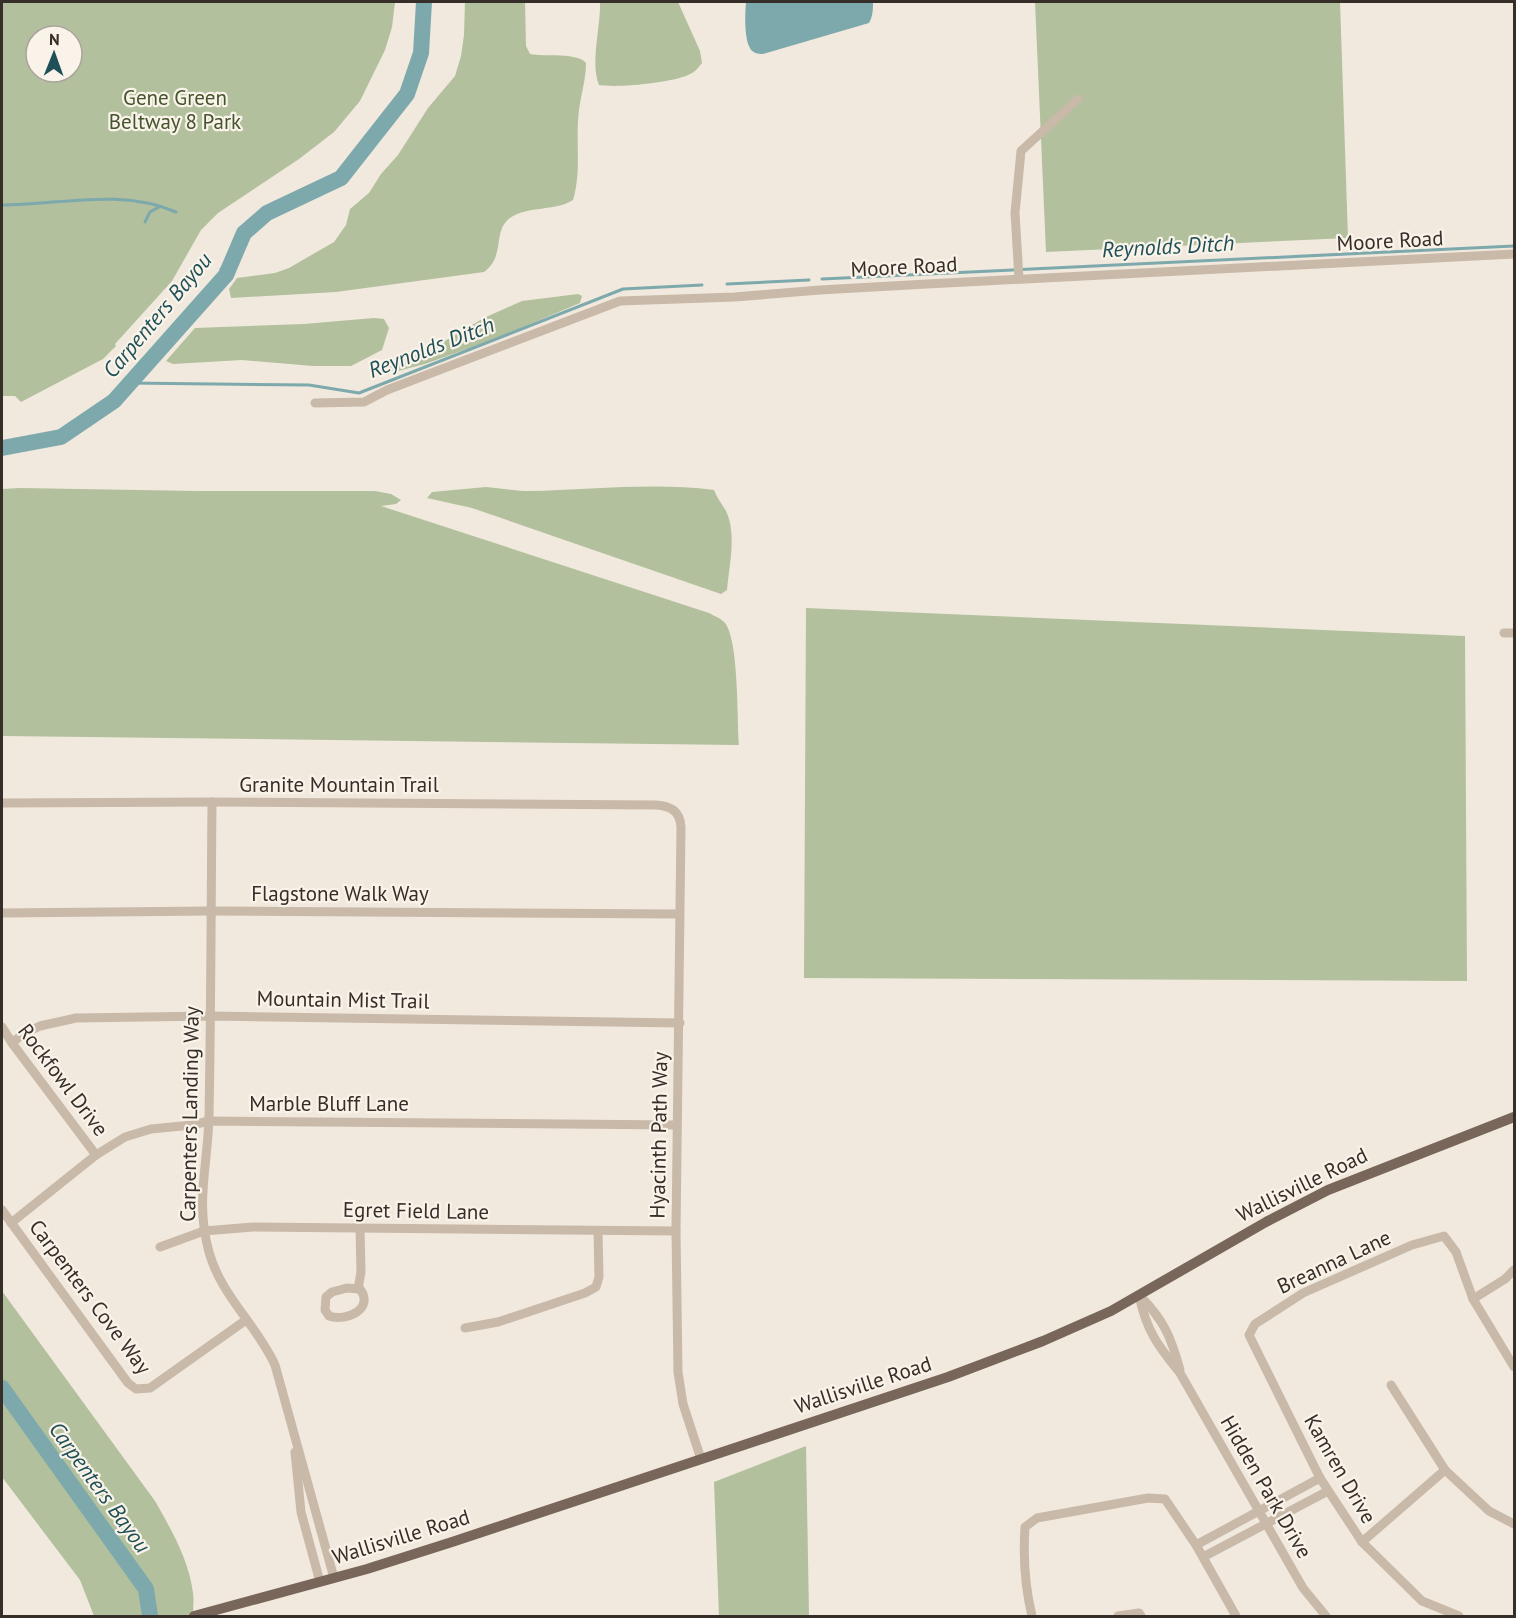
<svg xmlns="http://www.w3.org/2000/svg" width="1516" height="1618" font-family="'PT Sans',sans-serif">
  <rect width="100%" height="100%" fill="#f1e9dd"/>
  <g fill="#b2c09d" fill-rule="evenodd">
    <path d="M2,2H395L392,27L385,50L360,101L334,132L299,159L218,213L201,230L172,281L115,344L116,346L103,359L21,402L15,396H2ZM36,36H72V72H36Z"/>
    <path d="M465,2H525L526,46L530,54C545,57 577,52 586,63C586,79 581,94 579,110C575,140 582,170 573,200C554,212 529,205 510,218C492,231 506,256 484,272L336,292L231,298L229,289L237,278L275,273L289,268L334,242L346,225L350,209L369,193L381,174L398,155L428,108L455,76L461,56L464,35Z"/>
    <path d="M600,2H678L700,51L702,63C698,68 694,73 688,75C670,83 618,88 599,85C590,62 601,26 600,2Z"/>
    <path d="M1035,2H1340L1348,238L1046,252Z"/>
    <path d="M578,294L582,296L580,303L500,337L425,364L386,374L381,372L383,365L426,352L484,318L522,301Z"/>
    <path d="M374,318L384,319L389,328L382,350L351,366H313L242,360L173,364L166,361L195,328L304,324Z"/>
    <path d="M486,487C500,488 514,491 528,491C590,490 653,482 714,490C717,498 722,504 726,511C737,534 729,566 727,590L721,594L472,508L427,498L432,492Z"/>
    <path d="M20,488L197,491H375L391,494L401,500L396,504L381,506L709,613C714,616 721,618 725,623C739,641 737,719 739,745L2,736V489Z"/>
    <path d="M806,608L1465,636L1467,981L804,978Z"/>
    <path d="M2,1291L155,1501C171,1529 189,1560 193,1593C194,1600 193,1609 193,1616H94L80,1580L2,1477Z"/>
    <path d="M806,1446L809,1616H719L714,1482Z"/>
  </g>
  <path fill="#7da9ad" d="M746,2H873C873,9 873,16 869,23L763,54C758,54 752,53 750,48C744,38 745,13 746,2Z"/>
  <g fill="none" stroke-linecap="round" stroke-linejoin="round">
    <g stroke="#7da9ad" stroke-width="3">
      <path d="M2,205C59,205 120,188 176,212"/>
      <path d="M145,222L150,212L159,207"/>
      <path d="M221,269L226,275"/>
      <path d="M822,279L1514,246"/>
      <path d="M727,284L809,280"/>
      <path d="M128,383L309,385L359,393L623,289L702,285"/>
    </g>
    <g stroke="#7da9ad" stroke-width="16">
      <path d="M2,448L61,437L114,401L226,275L244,233L267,213L341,178L407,94L421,53L424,2"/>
      <path d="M2,1388L146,1589L150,1616"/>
    </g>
    <g stroke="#c9b9a9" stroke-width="9">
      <path d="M1019,279L1015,213L1021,151L1078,99"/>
      <path d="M315,403L364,402L387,390L620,301L735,297L820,290L927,284L1514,254"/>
      <path d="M1504,633H1514"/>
      <path d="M212,802C211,907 211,1011 209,1116C208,1165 195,1202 209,1252C221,1296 257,1325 275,1365L334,1578"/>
      <path d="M2,803L212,802L656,805C671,806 680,811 681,827L676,1231L678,1372L683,1404L701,1459"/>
      <path d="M2,913L211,911L679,914"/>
      <path d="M2,1027L12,1043L96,1155"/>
      <path d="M12,1043L23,1034L40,1026L76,1018L211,1016L680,1023"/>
      <path d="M2,1210L128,1383L136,1389L150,1388L246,1320"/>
      <path d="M11,1223L96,1155L125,1137L151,1129L192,1125L209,1121L677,1125"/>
      <path d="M160,1247L204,1231L253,1227L676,1231"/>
      <path d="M347,1288L360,1289C375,1309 346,1322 329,1316L325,1310L326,1297L332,1292Z"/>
      <path d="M358,1289L361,1272L360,1228"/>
      <path d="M1139,1295C1146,1330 1158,1346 1180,1373L1303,1588L1326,1616"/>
      <path d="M1139,1295C1164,1320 1171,1337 1180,1370"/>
      <path d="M1473,1299L1505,1279L1514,1270"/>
      <path d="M465,1328L498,1322L585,1293L596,1287L599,1277L598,1231"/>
      <path d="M1391,1385L1445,1470L1489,1511L1514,1524"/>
      <path d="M295,1452L301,1512L320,1582"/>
      <path d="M1362,1542L1445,1470"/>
      <path d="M1196,1545L1320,1478"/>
      <path d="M1203,1557L1328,1491"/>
      <path d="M1032,1616C1025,1587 1023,1557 1025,1527L1037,1518L1148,1498L1165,1499L1196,1545L1236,1616"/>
      <path d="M1118,1616L1139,1613L1141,1616"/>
      <path d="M1459,1616L1422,1601L1362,1542L1320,1478L1249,1335L1255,1324L1303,1293L1412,1245L1444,1236L1456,1252L1473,1299L1514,1367"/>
    </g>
    <path stroke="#78665a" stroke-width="10" d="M194,1616L367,1569L452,1542L948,1377L1043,1341L1111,1311L1266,1222L1328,1190L1514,1117"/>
  </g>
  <g text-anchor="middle" stroke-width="4.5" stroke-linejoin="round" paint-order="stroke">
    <g font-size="21" fill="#44542d" stroke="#f9f3e9">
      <text x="175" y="105">Gene Green<tspan x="175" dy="24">Beltway 8 Park</tspan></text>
    </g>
    <g font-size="21" fill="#362e29" stroke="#f9f3e9">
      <text transform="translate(1390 241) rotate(-3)" y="7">Moore Road</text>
      <text transform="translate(904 267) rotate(-3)" y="7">Moore Road</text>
      <text x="339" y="792">Granite Mountain Trail</text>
      <text x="340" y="901">Flagstone Walk Way</text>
      <text transform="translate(343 1000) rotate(1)" y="7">Mountain Mist Trail</text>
      <text transform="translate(63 1080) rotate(53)" y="7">Rockfowl Drive</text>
      <text x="329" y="1111">Marble Bluff Lane</text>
      <text transform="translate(190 1114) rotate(-89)" y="7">Carpenters Landing Way</text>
      <text transform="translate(659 1135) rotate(-89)" y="7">Hyacinth Path Way</text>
      <text transform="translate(1302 1185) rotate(-26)" y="7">Wallisville Road</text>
      <text transform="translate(416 1211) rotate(1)" y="7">Egret Field Lane</text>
      <text transform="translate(1334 1262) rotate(-25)" y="7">Breanna Lane</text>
      <text transform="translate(90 1297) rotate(53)" y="7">Carpenters Cove Way</text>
      <text transform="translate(863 1385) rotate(-18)" y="7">Wallisville Road</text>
      <text transform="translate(1340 1469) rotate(60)" y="7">Kamren Drive</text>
      <text transform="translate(1266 1487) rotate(60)" y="7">Hidden Park Drive</text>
      <text transform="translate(401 1537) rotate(-17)" y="7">Wallisville Road</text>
    </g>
    <g font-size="22" font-style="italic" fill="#205057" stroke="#f9f3e9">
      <text transform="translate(1168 246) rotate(-3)" y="8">Reynolds Ditch</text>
      <text transform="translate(157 315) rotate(-50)" y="8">Carpenters Bayou</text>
      <text transform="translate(431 347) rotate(-21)" y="8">Reynolds Ditch</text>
      <text transform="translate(100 1487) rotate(54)" y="8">Carpenters Bayou</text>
    </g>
  </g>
  <rect width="1516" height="1618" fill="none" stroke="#362e29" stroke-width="6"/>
  <g transform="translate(54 54) rotate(1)"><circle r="28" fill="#f9f3e9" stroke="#aba49c" stroke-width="1.5"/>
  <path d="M0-4.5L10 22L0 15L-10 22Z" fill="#205057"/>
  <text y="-9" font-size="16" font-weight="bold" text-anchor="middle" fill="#362e29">N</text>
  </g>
</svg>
